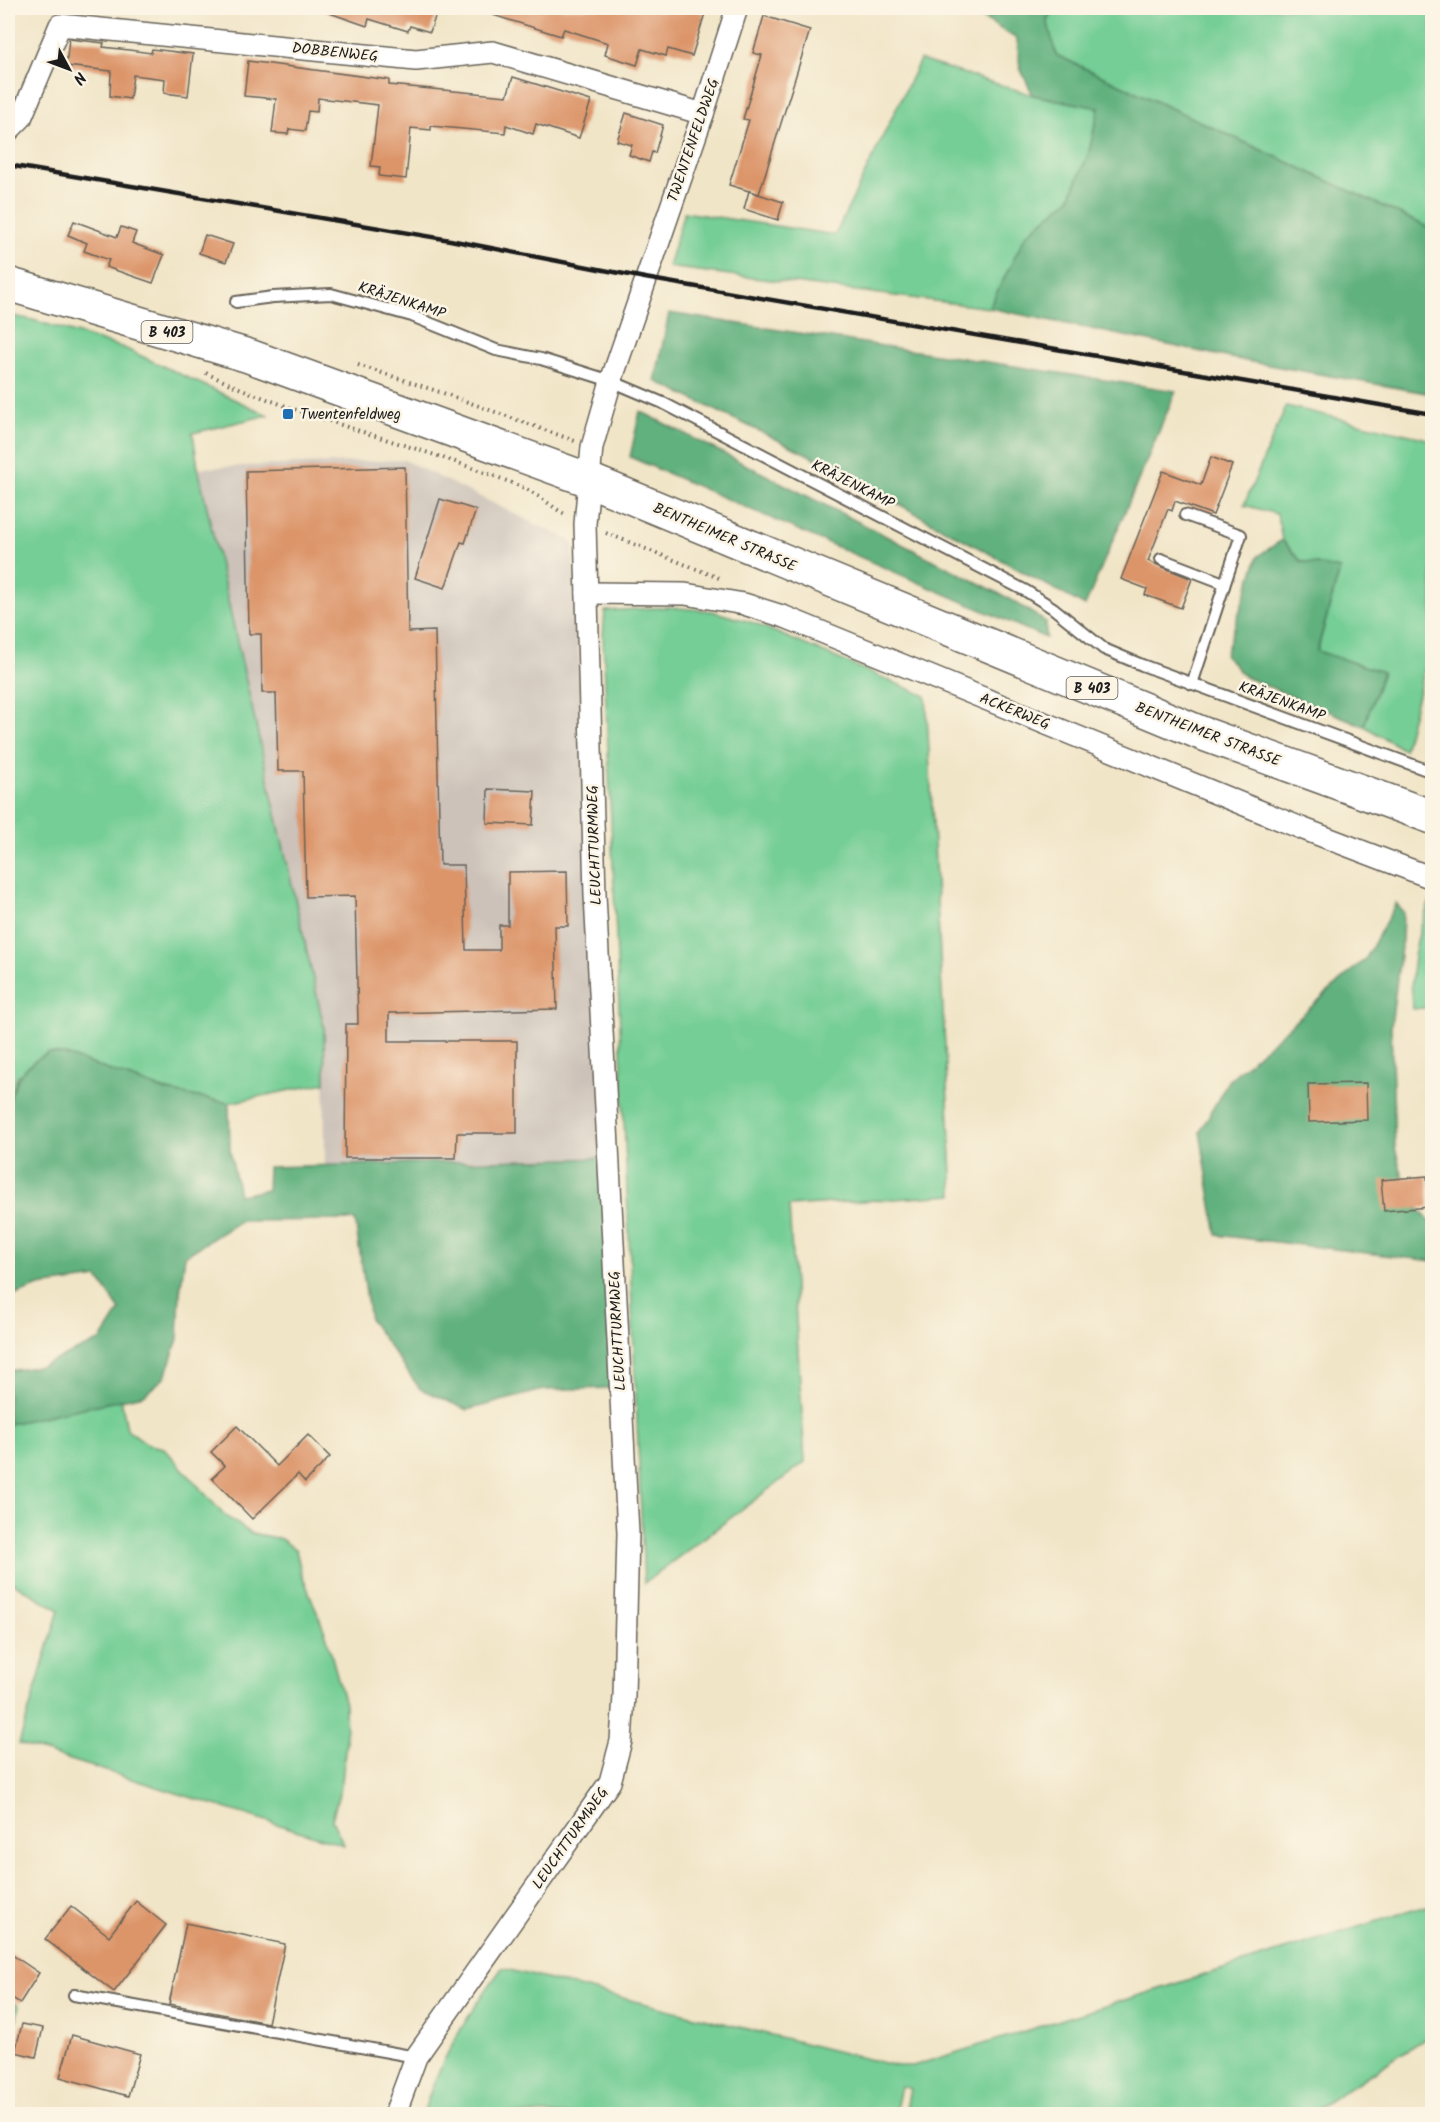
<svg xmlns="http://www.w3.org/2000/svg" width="1440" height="2122" font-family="Kalam,sans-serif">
  <rect width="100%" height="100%" fill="#fcf5e5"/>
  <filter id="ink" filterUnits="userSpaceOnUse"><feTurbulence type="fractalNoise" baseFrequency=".0167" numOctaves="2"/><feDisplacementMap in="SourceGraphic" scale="12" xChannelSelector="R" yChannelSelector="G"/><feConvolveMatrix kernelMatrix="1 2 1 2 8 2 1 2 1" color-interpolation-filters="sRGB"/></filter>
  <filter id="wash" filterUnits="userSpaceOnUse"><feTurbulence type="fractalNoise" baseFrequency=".008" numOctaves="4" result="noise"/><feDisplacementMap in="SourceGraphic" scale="24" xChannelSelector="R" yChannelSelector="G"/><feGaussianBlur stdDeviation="1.35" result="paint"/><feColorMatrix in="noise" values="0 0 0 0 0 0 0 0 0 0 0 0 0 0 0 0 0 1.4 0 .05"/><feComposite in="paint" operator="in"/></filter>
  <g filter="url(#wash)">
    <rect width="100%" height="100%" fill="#f1e5c7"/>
    <path fill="#ccc2b9" d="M404,460L573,542L604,1158L325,1166L324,1027L198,468Z"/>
    <g fill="#75ce95" stroke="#487558" stroke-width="1.5">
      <path d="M1056,8H1432V229L1056,55L1046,19Z"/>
      <path d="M920,60L1033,95L1099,108L1089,152L1070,198L1026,235L989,308L668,267L684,212L835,235Z"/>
      <path d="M8,315L33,320L124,348L268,415L193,433L198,468L324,1027L325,1083L229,1103L167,1091L63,1054L18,1075L8,1104Z"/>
      <path d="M1286,406L1432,440V672L1424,671L1404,750L1364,726L1382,672L1317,652L1340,569L1301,561L1282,540L1277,514L1244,505Z"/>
      <path d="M669,607L712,611L754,623L926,696L953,1195L789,1206L805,1462L644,1583L603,636L605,611Z"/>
      <path d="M1430,902L1432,903V1007L1413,1009C1408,974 1416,934 1430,902Z"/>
      <path d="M121,1399L127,1429L149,1445L164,1448L223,1514L251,1533L281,1539L296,1550L301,1572L326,1635L345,1704L346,1742L342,1782L332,1820L344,1845L19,1744L59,1610L8,1580V1424Z"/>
      <path d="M1432,1904V2034L1309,2114H905L910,2089L901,2086L895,2114H423C438,2061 469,2012 502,1968L896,2066H913Z"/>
      <path d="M8,1999L19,2006L8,2062Z"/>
    </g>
    <g fill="#60b17e" stroke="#3e664d" stroke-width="1.5">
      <path d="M962,8H1056L1047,19L1056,55L1432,229V394L1246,361L989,308L1026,235L1070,198L1089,152L1099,108L1033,95L1020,68L1017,39L975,13Z"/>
      <path d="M669,313L1176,391L1085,606L809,455L655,381Z"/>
      <path d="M640,411L1010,599L1046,622V638L630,457Z"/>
      <path d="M1282,540L1301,561L1340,569L1317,651L1383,672L1364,726L1245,677L1225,655L1258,556Z"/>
      <path d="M1396,903L1403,912L1402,939L1391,1027L1395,1148L1408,1197L1432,1224V1261L1217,1235L1200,1132L1228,1081L1366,958Z"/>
      <path d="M48,1053L63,1054L167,1091L229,1103L230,1150L239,1195L267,1190L268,1167L604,1158L610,1388L543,1390L467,1410L420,1389L370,1320L355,1220L240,1221L185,1256L180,1293L178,1339L165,1377L144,1395L8,1424V1371L42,1366L101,1340L120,1310L98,1278L39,1286L8,1298V1104C17,1077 21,1067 48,1053Z"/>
    </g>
    <g id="blocks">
      <g fill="#dc9469">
        <path d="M322,8H438L430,32L410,26L408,31L369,19L367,26L321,10Z"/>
        <path d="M481,8H688L705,13L692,56L668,49L666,56L642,49L637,65L605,55L608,43L564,29L561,36L480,11Z"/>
        <path d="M764,16L810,30L759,194L729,185L749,120L743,119L762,55L753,53Z"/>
        <path d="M69,39L104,43L103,47L129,50L151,53L152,49L193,54L188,96L164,93L165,79L133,75L130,99L110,96L111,71L66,66Z"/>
        <path d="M248,61L389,80V85L507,96L513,77L591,101L579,138L536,124L533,134L506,125L505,133L431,126V130L411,128L406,179L379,176L380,167L371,166L378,105L318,98L317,112L308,111L305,131L289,129L288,134L272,133L276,99L244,96Z"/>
        <path d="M626,113L663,125L655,153L652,152L649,162L629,155L632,145L617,141Z"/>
        <path d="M749,191L783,202L778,220L744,209Z"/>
        <path d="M74,221L117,237L121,227L136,232L132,243L164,255L153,283L106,267L109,260L84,251L87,243L68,235Z"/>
        <path d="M205,235L233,244L226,262L199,253Z"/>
        <path d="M1211,457L1232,465L1213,515L1175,501L1172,511L1168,509L1148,561L1192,579L1181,608L1145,595L1147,589L1121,579L1163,471L1201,485Z"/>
        <path d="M405,467L408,632L435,631L440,865H464L466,950H499V925H508V872L567,871L568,926H555L557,1009L389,1013V1041H517V1133H457L456,1158H345L346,1024H358L355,896L306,897L303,771H278L276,693H262L261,634H249L246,471Z"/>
        <path d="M440,499L476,510L465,543L461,542L445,588L415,578Z"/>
        <path d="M488,789L535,791L533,825L487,823Z"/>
        <path d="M1366,1083L1367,1120L1309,1122L1308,1084Z"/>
        <path d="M1427,1176L1429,1207L1384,1211L1381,1180Z"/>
        <path d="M237,1426L277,1466L308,1435L330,1457L305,1482L298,1474L252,1519L212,1478L225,1466L211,1452Z"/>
        <path d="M136,1901L166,1925L114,1992L45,1939L71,1906L109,1936Z"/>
        <path d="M186,1923L285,1944L268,2023L169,2004Z"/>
        <path d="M8,1952L39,1973L20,2003L8,1995Z"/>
        <path d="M22,2024L43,2028L36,2057L15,2052Z"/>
        <path d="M72,2035L140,2054L128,2096L60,2077Z"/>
      </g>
    </g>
  </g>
  <g filter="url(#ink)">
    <use href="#blocks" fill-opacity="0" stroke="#676258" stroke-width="1.5"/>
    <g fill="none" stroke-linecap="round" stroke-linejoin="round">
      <defs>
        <g id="lane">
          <path d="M236,302L273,297L331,294L412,316L496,350L541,359L611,381L663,403L1026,591L1053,608L1104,649L1142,665L1432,772"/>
          <path d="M1185,515L1241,535L1224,586"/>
          <path d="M1161,559L1221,582L1224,586L1192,684"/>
          <path d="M74,1995L416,2057"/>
        </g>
        <g id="street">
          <path d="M8,131L21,118L60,25L416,60L493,52L703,114"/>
          <path d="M587,593L685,594L744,604L785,617L1301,828L1432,878"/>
          <path d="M395,2114L416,2057L610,1782L621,1741L624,1696L628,1533L595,895L585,524L592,447L611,381L703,114L737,8"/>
        </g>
        <path id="primary" d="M8,284L249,356L589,480L1201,733L1432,817"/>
      </defs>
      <use href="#lane" stroke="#676258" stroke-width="14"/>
      <use href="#street" stroke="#676258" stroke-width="24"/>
      <use href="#primary" stroke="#676258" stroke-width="36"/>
      <g stroke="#676258" stroke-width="4" stroke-dasharray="1.5 4.5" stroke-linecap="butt">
        <path d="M358,365L443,393L575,441"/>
        <path d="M206,373C308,422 420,444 524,488C539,495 552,507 566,515"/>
        <path d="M606,533L719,578"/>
      </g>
      <use href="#lane" stroke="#fff" stroke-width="10"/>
      <use href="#street" stroke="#fff" stroke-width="21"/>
      <use href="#primary" stroke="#fff" stroke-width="33"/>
      <path stroke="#1c1c1c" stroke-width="4.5" d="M8,165L450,240L645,278L1432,414"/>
    </g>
  </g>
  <rect fill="#1f6fb2" stroke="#fcf5e5" stroke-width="2" x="282" y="408" width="12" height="12" rx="3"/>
  <g text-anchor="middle" stroke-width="5" stroke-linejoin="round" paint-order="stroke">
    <g fill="#fcf5e5" stroke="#5f5d58" stroke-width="1.5">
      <rect x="141.5" y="321" width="51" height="22" rx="4.5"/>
      <rect x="1066.5" y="677" width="51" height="22" rx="4.5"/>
    </g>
    <g font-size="14" font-weight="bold" fill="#1c1c1c">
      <text x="167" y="337">B 403</text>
      <text x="1092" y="693">B 403</text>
    </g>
    <g font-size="15" fill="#1c1c1c" stroke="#fcf5e5">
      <text transform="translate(335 52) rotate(6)" y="5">DOBBENWEG</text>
      <text transform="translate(693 140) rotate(-71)" y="5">TWENTENFELDWEG</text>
      <text transform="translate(402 300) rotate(18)" y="5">KRÄJENKAMP</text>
      <text transform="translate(853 484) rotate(27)" y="5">KRÄJENKAMP</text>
      <text transform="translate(725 537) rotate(23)" y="5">BENTHEIMER STRASSE</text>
      <text transform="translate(1282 701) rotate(20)" y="5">KRÄJENKAMP</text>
      <text transform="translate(1015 711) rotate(22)" y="5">ACKERWEG</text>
      <text transform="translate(1208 734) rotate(21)" y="5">BENTHEIMER STRASSE</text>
      <text transform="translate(594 845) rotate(-92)" y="5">LEUCHTTURMWEG</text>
      <text transform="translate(617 1331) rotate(-93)" y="5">LEUCHTTURMWEG</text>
      <text transform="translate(570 1838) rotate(-55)" y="5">LEUCHTTURMWEG</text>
    </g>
    <g font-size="15" fill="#1c1c1c" stroke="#fcf5e5" text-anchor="start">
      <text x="300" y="419">Twentenfeldweg</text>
    </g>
  </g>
  <rect width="1440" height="2122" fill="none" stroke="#fcf5e5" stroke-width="30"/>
  <g transform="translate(69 69) rotate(131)" stroke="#fcf5e5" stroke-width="4.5" paint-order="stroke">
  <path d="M0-4.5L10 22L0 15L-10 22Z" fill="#1c1c1c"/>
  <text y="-9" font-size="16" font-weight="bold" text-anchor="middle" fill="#1c1c1c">N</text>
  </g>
</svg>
